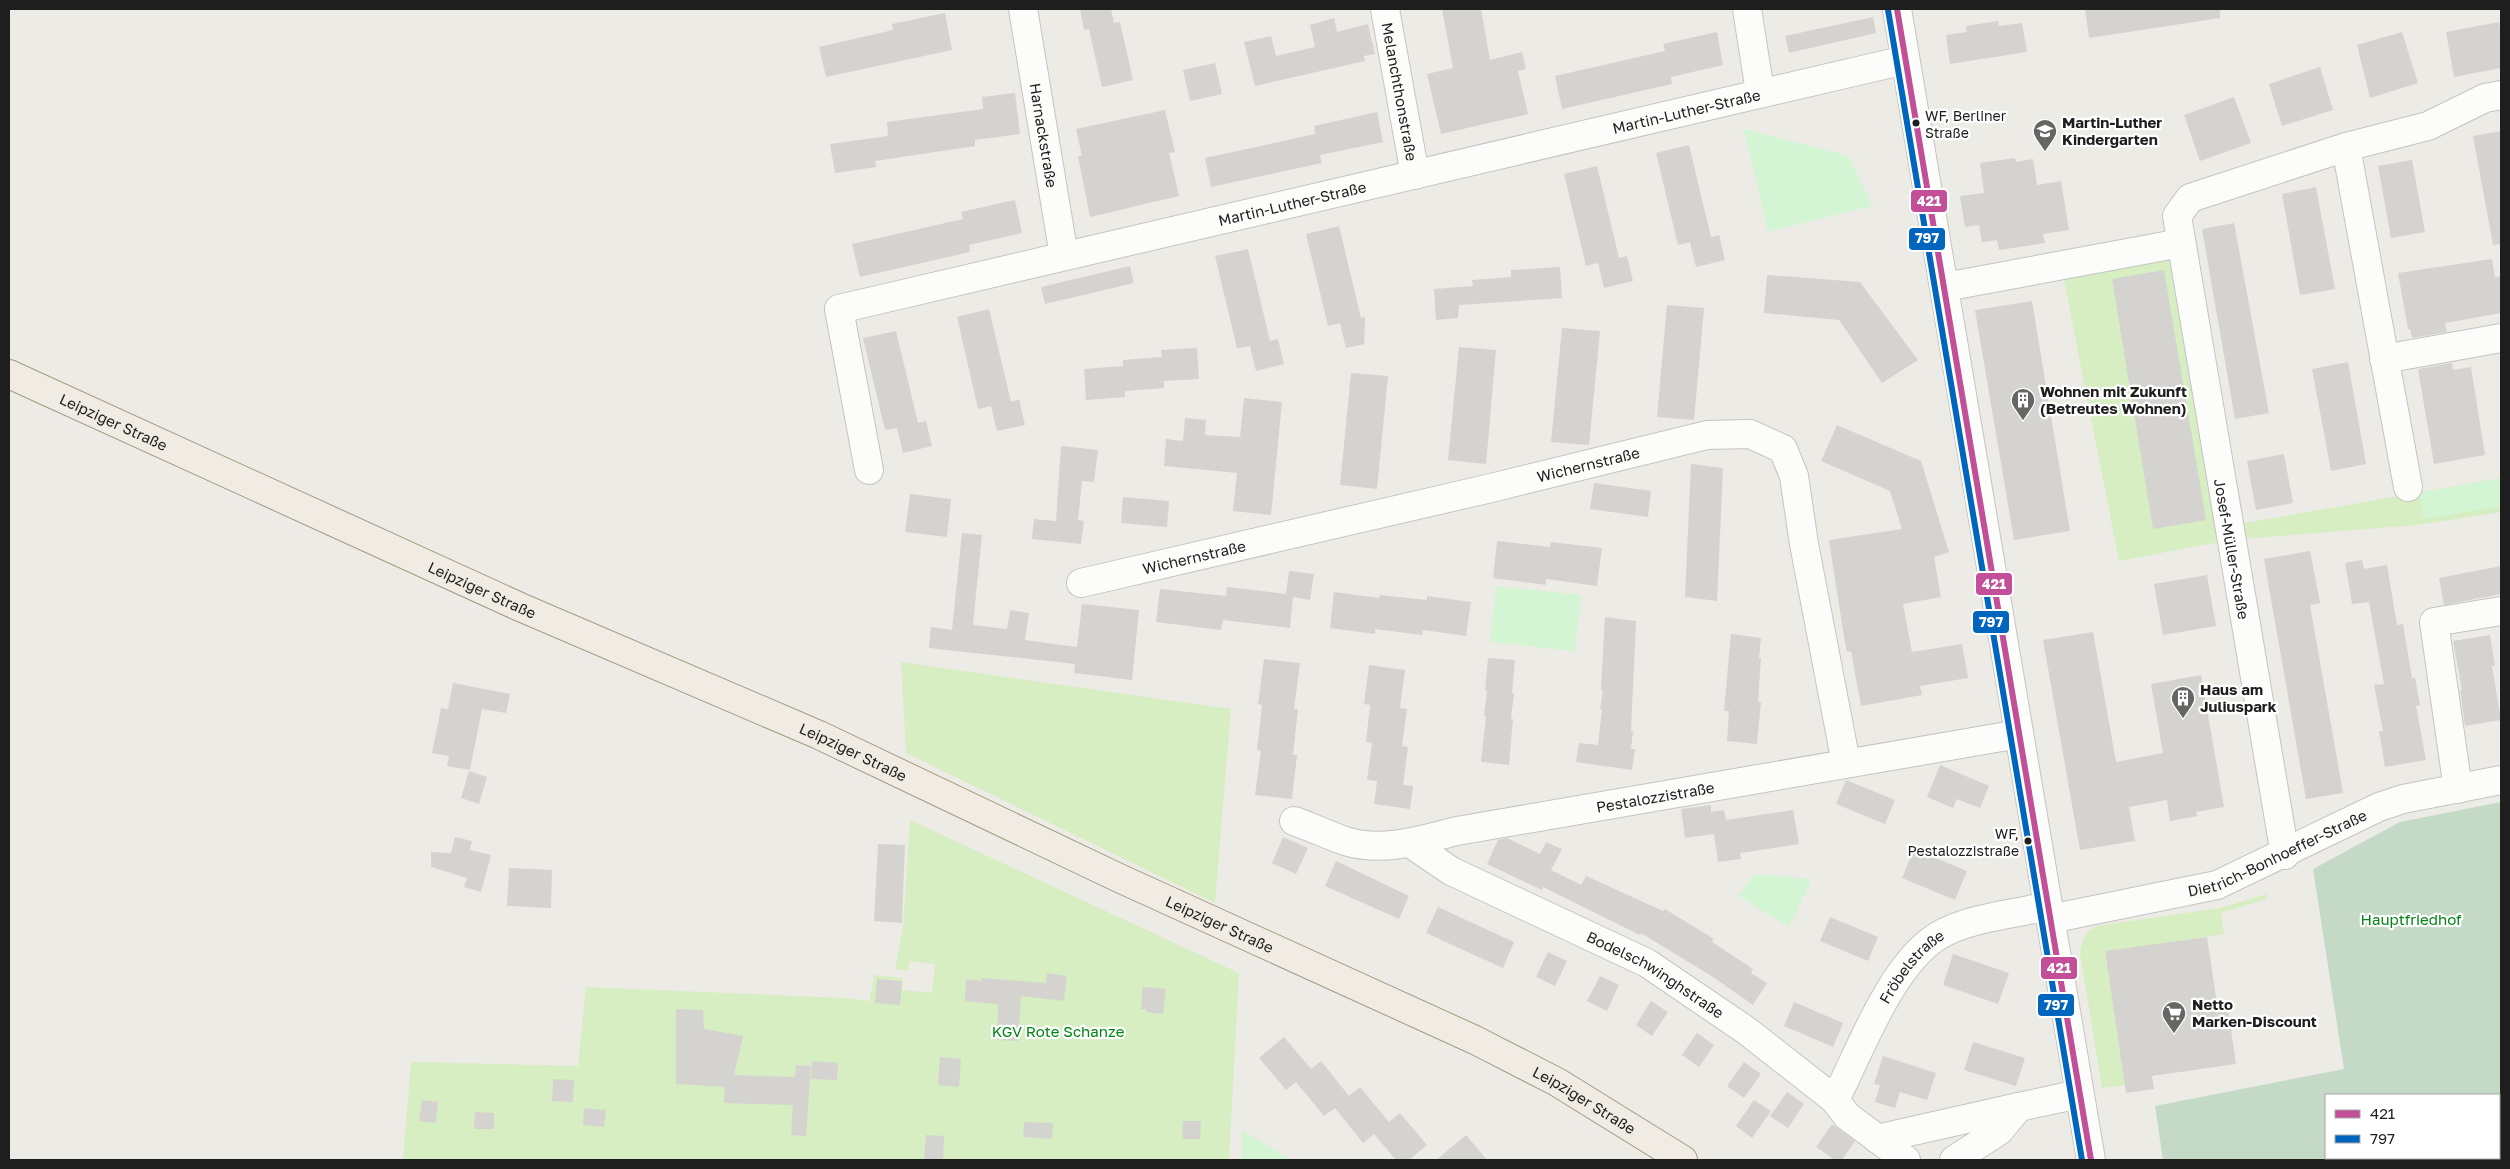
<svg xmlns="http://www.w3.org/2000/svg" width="2510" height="1169" font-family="'Golos Text',sans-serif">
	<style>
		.grass { fill: #d7edc2 }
		.cemetery { fill: #c4d9c6; fill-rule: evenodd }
		.park { fill: #d3f5d4 }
		.building { fill: #d5d3cf }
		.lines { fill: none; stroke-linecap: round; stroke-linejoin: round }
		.minor-casing { stroke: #c5c4c2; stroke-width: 30 }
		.major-casing { stroke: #a39a82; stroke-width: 30 }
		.minor { stroke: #fcfcfb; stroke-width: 28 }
		.major { stroke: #f1ece3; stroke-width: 28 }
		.bus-1-casing { stroke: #fff; stroke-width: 10 }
		.bus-2-casing { stroke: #fff; stroke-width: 10 }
		.bus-1 { stroke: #c24f97; stroke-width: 6 }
		.bus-2 { stroke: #0065bd; stroke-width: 6 }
		.bus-dot { fill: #1e1e1e; stroke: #fff; stroke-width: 2 }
		.labels { text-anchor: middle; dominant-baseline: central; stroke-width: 4.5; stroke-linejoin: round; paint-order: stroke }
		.bus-label { font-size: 14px; fill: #1e1e1e; stroke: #fff; text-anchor: start }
		.street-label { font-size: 15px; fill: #1e1e1e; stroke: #fff }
		.poi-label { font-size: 15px; font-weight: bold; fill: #1e1e1e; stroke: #fff; text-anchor: start }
		.park-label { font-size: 15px; fill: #038515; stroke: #fff }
		.line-badge { stroke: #fff; stroke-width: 2 }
		.badge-label { font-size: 14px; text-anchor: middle; font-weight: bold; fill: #fff }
	</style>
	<rect width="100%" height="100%" fill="#edebe6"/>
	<path class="grass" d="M 2181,243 L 2228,526 L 2501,478 L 2501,512 L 2417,525 L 2230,540 L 2119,561 L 2061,265 Z
		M 901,662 L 1231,709 L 1215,903 L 906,753 Z
		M 910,820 L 1239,973 L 1229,1160 L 403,1160 L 411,1062 L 578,1066 L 586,987 L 846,998 L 870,1001 L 874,975 L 903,978 L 902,990 L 932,993 L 935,964 L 909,961 L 908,971 L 895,969 L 903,927 Z
		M 2266,894 L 2267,899 L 2221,913 L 2224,934 L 2105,952 L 2125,1085 L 2102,1088 L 2080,953 C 2082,940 2085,933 2096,926 L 2220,908 Z"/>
	<path class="cemetery" d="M 2501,802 L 2501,1160 L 2163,1160 L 2155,1106 L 2344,1069 L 2313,869 L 2400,822 ZM 2326,1095 L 2499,1095 L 2499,1158 L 2326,1158 Z"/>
	<path class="park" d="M 1744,129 L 1849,156 L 1872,206 L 1768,232 Z
		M 2501,478 L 2501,506 L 2424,519 L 2418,493 Z
		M 1496,586 L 1581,595 L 1575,651 L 1490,642 Z
		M 1753,874 L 1812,879 L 1789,927 L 1739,896 Z
		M 1242,1130 L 1291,1160 L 1241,1160 Z"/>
	<path class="building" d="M 1080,9 L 1111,9 L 1114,23 L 1120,22 L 1133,80 L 1102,87 L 1089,29 L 1084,30 Z
		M 1442,9 L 1481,9 L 1490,60 L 1522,52 L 1526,69 L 1518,71 L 1528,114 L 1441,134 L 1427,74 L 1453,68 Z
		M 2085,9 L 2220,9 L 2220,18 L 2089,38 Z
		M 945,13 L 952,50 L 826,77 L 819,47 L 893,30 L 892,24 Z
		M 1873,17 L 1876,33 L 1789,53 L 1785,36 Z
		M 1334,18 L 1337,32 L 1368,24 L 1375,54 L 1364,56 L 1365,61 L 1255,86 L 1244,42 L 1271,36 L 1276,56 L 1315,47 L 1310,25 Z
		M 1998,21 L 1999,26 L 2022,23 L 2027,52 L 1950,64 L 1946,35 L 1967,32 L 1966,26 Z
		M 2499,22 L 2501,36 L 2501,68 L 2454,77 L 2446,32 Z
		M 1717,32 L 1723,65 L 1671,77 L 1672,84 L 1562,109 L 1555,76 L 1665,51 L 1663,44 Z
		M 2402,32 L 2418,83 L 2370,98 L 2357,45 Z
		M 1215,63 L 1222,94 L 1190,101 L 1183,70 Z
		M 2320,67 L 2333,110 L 2282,126 L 2269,84 Z
		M 1015,93 L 1020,134 L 975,140 L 975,146 L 875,161 L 876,167 L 835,173 L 830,144 L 888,136 L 887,122 L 983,109 L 982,97 Z
		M 2234,97 L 2251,143 L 2200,161 L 2184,115 Z
		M 1165,110 L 1175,152 L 1169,153 L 1179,196 L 1090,217 L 1078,156 L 1082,156 L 1076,129 Z
		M 1377,112 L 1383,142 L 1320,155 L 1322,163 L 1211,187 L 1205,158 L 1315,134 L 1314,126 Z
		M 2501,131 L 2501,244 L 2493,245 L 2473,136 Z
		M 1689,145 L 1711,237 L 1719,235 L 1725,260 L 1696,267 L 1690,242 L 1678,245 L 1656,153 Z
		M 2015,158 L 2016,162 L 2033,159 L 2037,185 L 2061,181 L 2069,230 L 2043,234 L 2045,243 L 1999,250 L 1997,240 L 1982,242 L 1979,225 L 1965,227 L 1960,196 L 1984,193 L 1980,163 Z
		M 2412,160 L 2425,232 L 2391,238 L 2378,166 Z
		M 1597,166 L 1619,258 L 1627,256 L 1633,281 L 1604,288 L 1598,263 L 1586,266 L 1564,174 Z
		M 2316,187 L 2335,289 L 2300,295 L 2282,194 Z
		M 1015,200 L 1022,233 L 969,245 L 970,252 L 860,277 L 852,244 L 963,219 L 961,212 Z
		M 2234,223 L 2269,413 L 2235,419 L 2202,229 Z
		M 1339,226 L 1361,318 L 1365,317 L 1364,344 L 1346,348 L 1340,323 L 1328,326 L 1306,234 Z
		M 1248,249 L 1270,341 L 1278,339 L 1284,364 L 1256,371 L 1250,346 L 1237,348 L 1215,256 Z
		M 2492,259 L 2495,277 L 2501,276 L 2501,313 L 2445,323 L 2447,332 L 2412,338 L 2410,329 L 2408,329 L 2398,273 Z
		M 1130,266 L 1134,283 L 1045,304 L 1041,287 Z
		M 1560,267 L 1562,298 L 1459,305 L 1458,318 L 1436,320 L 1434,289 L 1473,286 L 1472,280 L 1511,277 L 1511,270 Z
		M 2164,270 L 2206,520 L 2153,529 L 2112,279 Z
		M 1767,275 L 1860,282 L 1918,360 L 1882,383 L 1839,320 L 1764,313 Z
		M 2032,301 L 2070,531 L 2014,540 L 1975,310 Z
		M 1667,305 L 1704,308 L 1694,420 L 1657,417 Z
		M 989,309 L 1011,402 L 1019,399 L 1025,425 L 997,431 L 991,406 L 978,409 L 957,317 Z
		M 1562,328 L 1600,331 L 1589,445 L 1551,442 Z
		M 896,331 L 918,423 L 926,421 L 932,446 L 903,453 L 897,428 L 885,430 L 863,338 Z
		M 1459,347 L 1496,350 L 1486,464 L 1448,460 Z
		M 1197,348 L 1199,379 L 1164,381 L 1164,388 L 1125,391 L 1125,397 L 1086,400 L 1084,369 L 1123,366 L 1123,360 L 1162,357 L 1161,350 Z
		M 2348,362 L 2366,464 L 2331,471 L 2312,369 Z
		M 2452,363 L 2453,370 L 2471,367 L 2485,455 L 2434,464 L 2418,369 Z
		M 1351,373 L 1388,376 L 1377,489 L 1340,485 Z
		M 1244,398 L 1282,402 L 1271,515 L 1233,511 L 1237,473 L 1164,466 L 1166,439 L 1183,441 L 1185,418 L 1206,420 L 1205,435 L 1240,437 Z
		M 1837,425 L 1921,461 L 1949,552 L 1934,557 L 1941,597 L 1903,604 L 1912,652 L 1962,644 L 1968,678 L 1920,686 L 1922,695 L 1861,706 L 1851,651 L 1847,652 L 1844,637 L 1829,540 L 1902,529 L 1890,491 L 1821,461 Z
		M 1061,446 L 1098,450 L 1094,482 L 1082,481 L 1078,520 L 1084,521 L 1081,544 L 1032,539 L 1034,519 L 1056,521 Z
		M 2284,454 L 2293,503 L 2256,510 L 2247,461 Z
		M 1691,464 L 1723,468 L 1717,601 L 1685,597 Z
		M 1594,483 L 1651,491 L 1648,517 L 1590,509 Z
		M 910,494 L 951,499 L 947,537 L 905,532 Z
		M 1123,497 L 1169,501 L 1167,527 L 1121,523 Z
		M 962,533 L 982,535 L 973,625 L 1007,629 L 1010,610 L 1029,613 L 1025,640 L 1077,647 L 1082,604 L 1139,610 L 1132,680 L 1074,673 L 1075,664 L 929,648 L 931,627 L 952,630 Z
		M 1497,541 L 1550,547 L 1551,542 L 1602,548 L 1597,586 L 1546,579 L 1546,585 L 1493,578 Z
		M 2310,551 L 2320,603 L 2310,605 L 2343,793 L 2306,799 L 2264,559 Z
		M 2362,560 L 2364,569 L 2387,565 L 2397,625 L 2403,624 L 2412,678 L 2415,678 L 2420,705 L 2416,706 L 2426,760 L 2385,767 L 2379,731 L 2383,731 L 2374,685 L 2384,684 L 2369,602 L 2352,604 L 2345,563 Z
		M 2501,566 L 2501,594 L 2444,605 L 2439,578 Z
		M 1289,571 L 1314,574 L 1310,600 L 1293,597 L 1290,628 L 1223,620 L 1221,630 L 1156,622 L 1160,589 L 1226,596 L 1227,587 L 1286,594 Z
		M 2207,575 L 2216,626 L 2163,635 L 2154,584 Z
		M 1334,592 L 1379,598 L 1380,595 L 1427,600 L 1427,596 L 1471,602 L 1466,636 L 1423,630 L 1422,635 L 1375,629 L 1375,634 L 1330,628 Z
		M 1605,617 L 1636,621 L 1631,731 L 1633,731 L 1631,749 L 1635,749 L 1632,770 L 1576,762 L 1579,743 L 1598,745 L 1602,709 L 1600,709 L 1603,691 L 1601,690 Z
		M 2093,632 L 2116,762 L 2163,753 L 2151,684 L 2201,675 L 2224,807 L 2196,812 L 2197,816 L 2170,821 L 2167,800 L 2129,807 L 2135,841 L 2080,850 L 2043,640 Z
		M 1731,634 L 1761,638 L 1759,658 L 1761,658 L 1758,702 L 1761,702 L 1757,744 L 1727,741 L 1729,711 L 1724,711 Z
		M 2490,635 L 2495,666 L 2492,666 L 2501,720 L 2465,726 L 2460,690 L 2462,690 L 2453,641 Z
		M 1488,658 L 1515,660 L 1512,693 L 1514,693 L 1511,719 L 1513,719 L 1509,765 L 1481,762 L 1486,716 L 1484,716 L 1487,690 L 1485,690 Z
		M 1264,659 L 1300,663 L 1294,709 L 1298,709 L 1293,755 L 1297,755 L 1292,799 L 1255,795 L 1261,751 L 1257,750 L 1262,705 L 1258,704 Z
		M 1369,665 L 1405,670 L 1400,708 L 1407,709 L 1402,746 L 1408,747 L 1403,785 L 1413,786 L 1410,809 L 1374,804 L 1377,781 L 1367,780 L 1372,743 L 1366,742 L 1370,705 L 1364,704 Z
		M 453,683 L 510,694 L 506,713 L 482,709 L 470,770 L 447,766 L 449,756 L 432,753 L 441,708 L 448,709 Z
		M 1940,765 L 1989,786 L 1980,808 L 1957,799 L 1953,808 L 1927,797 Z
		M 469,771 L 487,777 L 479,804 L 461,798 Z
		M 1846,780 L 1895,800 L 1885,824 L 1836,804 Z
		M 1711,805 L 1711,812 L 1724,810 L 1726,820 L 1793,810 L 1799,844 L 1740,853 L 1741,859 L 1718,862 L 1714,834 L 1685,838 L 1681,809 Z
		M 455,837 L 472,841 L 470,850 L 491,855 L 481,892 L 464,887 L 467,878 L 431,867 L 431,852 L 451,853 Z
		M 1283,837 L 1308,848 L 1296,874 L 1272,863 Z
		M 1507,838 L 1540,854 L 1546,842 L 1562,849 L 1551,870 L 1581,885 L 1586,876 L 1663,911 L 1665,909 L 1714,939 L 1712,942 L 1753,969 L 1751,973 L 1767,983 L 1753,1005 L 1713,977 L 1641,933 L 1640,935 L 1543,887 L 1542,890 L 1487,864 L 1498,840 Z
		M 878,844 L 905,845 L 902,923 L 874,921 Z
		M 1914,849 L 1967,871 L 1955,900 L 1902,878 Z
		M 1336,861 L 1409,896 L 1399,919 L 1325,886 Z
		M 509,868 L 552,870 L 551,908 L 507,906 Z
		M 1438,907 L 1514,942 L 1503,968 L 1426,933 Z
		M 1830,917 L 1878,937 L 1868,961 L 1820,941 Z
		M 2207,937 L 2217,1004 L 2227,1002 L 2236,1064 L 2152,1076 L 2154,1089 L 2126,1093 L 2105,951 Z
		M 1548,952 L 1567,961 L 1555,986 L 1536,977 Z
		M 1953,954 L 2009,973 L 1998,1004 L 1943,985 Z
		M 1047,973 L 1067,976 L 1064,1001 L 1021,996 L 1018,1041 L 997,1040 L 998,1004 L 965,1001 L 966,979 L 981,981 L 981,978 L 1046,983 Z
		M 1600,976 L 1619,985 L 1607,1011 L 1587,1001 Z
		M 877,979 L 902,981 L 900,1005 L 875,1003 Z
		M 1143,987 L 1166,989 L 1163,1014 L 1146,1012 L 1146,1009 L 1141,1009 Z
		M 1651,1001 L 1668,1012 L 1652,1036 L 1636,1025 Z
		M 1794,1002 L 1843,1023 L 1833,1047 L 1784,1026 Z
		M 676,1009 L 703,1010 L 704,1029 L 743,1036 L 734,1075 L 795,1077 L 796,1065 L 811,1066 L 806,1136 L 791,1135 L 793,1105 L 724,1103 L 725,1087 L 676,1084 Z
		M 1697,1033 L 1714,1045 L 1699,1067 L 1682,1055 Z
		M 1284,1037 L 1311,1069 L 1321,1061 L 1349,1096 L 1360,1087 L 1389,1122 L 1400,1113 L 1427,1145 L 1409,1160 L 1396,1160 L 1374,1134 L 1363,1143 L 1335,1108 L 1324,1116 L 1296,1082 L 1286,1090 L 1259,1058 Z
		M 1973,1042 L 2025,1058 L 2016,1086 L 1964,1070 Z
		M 1883,1056 L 1936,1073 L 1927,1100 L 1900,1092 L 1895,1108 L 1875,1102 L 1880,1085 L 1874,1084 Z
		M 940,1057 L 961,1059 L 959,1087 L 938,1085 Z
		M 812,1061 L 838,1063 L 837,1080 L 811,1079 Z
		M 1744,1062 L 1761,1074 L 1744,1098 L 1727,1086 Z
		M 553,1079 L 574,1080 L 573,1102 L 552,1101 Z
		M 1787,1092 L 1804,1104 L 1788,1128 L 1770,1116 Z
		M 422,1100 L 438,1102 L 436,1123 L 419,1121 Z
		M 1754,1100 L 1771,1111 L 1752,1138 L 1736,1126 Z
		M 584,1108 L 606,1110 L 604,1127 L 583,1125 Z
		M 475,1112 L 494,1113 L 494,1129 L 474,1129 Z
		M 1183,1121 L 1201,1121 L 1200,1139 L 1182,1139 Z
		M 1024,1122 L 1053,1123 L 1052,1139 L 1023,1137 Z
		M 1832,1124 L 1855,1141 L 1842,1160 L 1835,1160 L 1816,1147 Z
		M 926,1135 L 944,1136 L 943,1160 L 924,1159 Z
		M 1466,1135 L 1487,1160 L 1436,1160 Z"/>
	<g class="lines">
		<g class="minor-casing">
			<g id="minor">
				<path id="s1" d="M 1023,9 L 1064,256"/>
				<path id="s2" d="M 1385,9 L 1415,175"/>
				<path d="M 1747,9 L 1760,92"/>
				<path d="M 1897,9 L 2091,1160"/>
				<path d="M 2346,147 L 2408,487"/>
				<path d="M 1945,287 L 2181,243"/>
				<path d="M 2384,359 L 2501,338"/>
				<path id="s3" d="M 869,470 L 839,309 L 1905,60"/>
				<path id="s4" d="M 1081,583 L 1491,488 L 1707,435 L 1750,434 L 1783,449 L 1794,476 L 1804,544 L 1846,763"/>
				<path d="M 2458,789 L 2434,622 L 2501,611"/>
				<path id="s5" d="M 1294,821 C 1311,827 1328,835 1345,841 C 1382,853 1421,840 1457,831 L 2019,734"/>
				<path id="s6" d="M 1410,843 L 1451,871 L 1647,963 L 1747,1031 L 1835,1100 L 1847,1116 L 1906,1160"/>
				<path d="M 2285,855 L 2177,216 L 2190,198 L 2346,147 L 2428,126 L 2485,98 L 2501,95"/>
				<path id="s7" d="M 2050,919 L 2217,885 L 2379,807 L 2403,799 L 2501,780"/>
				<path id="s8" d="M 1835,1100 C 1860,1051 1891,965 1938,936 C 1966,918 2015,914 2048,906"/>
				<path d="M 2019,1107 L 2079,1094"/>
				<path d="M 1877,1139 L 2019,1107 L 1999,1131 L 1954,1160"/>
			</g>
		</g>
		<g class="major-casing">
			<g id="major">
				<path id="s9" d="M 9,374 L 520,607 L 819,735 L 1119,878 L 1475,1040 L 1557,1082 L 1683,1160"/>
			</g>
		</g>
		<use href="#minor" class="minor"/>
		<use href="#major" class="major"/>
		<g class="bus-1-casing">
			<path id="bus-1" d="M 1897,9 L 2091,1160"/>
		</g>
		<g class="bus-2-casing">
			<path id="bus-2" d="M 1888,10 L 2082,1160"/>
		</g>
		<use href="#bus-1" class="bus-1"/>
		<use href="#bus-2" class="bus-2"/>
	</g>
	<defs>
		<g id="school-pin" transform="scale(1.25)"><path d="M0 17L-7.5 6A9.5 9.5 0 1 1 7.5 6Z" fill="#666664" stroke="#fff"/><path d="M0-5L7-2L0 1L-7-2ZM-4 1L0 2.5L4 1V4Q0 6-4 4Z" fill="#fff"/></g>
		<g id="building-pin" transform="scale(1.25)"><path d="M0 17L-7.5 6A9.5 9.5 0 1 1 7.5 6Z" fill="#666664" stroke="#fff"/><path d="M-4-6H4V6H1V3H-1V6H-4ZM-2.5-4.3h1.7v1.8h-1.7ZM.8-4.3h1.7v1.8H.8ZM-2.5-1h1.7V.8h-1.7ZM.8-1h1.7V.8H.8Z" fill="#fff"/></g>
		<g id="supermarket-pin" transform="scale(1.25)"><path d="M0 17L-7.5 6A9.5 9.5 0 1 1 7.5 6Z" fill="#666664" stroke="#fff"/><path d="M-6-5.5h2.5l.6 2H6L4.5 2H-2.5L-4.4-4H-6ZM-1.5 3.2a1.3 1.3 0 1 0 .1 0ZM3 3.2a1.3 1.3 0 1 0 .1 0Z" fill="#fff"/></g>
	</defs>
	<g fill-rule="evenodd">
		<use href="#school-pin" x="2045" y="131"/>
		<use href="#building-pin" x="2023" y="400"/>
		<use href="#building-pin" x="2183" y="698"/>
		<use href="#supermarket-pin" x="2174" y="1013"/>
	</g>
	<g class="bus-dot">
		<circle cx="1916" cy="123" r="4.5"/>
		<circle cx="2028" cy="841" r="4.5"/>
	</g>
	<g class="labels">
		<g class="bus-label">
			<text x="1925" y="115">WF, Berliner<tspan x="1925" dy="17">Straße</tspan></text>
			<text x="2019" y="833" text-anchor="end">WF,<tspan x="2019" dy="17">Pestalozzistraße</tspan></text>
		</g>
		<g class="street-label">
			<text stroke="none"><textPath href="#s2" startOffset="84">Melanchthonstraße</textPath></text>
			<text stroke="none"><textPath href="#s3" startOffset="1034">Martin-Luther-Straße</textPath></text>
			<text stroke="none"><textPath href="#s1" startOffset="128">Harnackstraße</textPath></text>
			<text stroke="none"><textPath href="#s3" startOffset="629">Martin-Luther-Straße</textPath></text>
			<text stroke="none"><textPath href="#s9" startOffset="115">Leipziger Straße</textPath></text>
			<text stroke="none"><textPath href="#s4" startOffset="521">Wichernstraße</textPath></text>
			<text transform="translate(2232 549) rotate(80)">Josef-Müller-Straße</text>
			<text stroke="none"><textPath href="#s4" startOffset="116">Wichernstraße</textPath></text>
			<text stroke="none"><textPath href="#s9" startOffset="520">Leipziger Straße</textPath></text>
			<text stroke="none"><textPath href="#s9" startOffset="925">Leipziger Straße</textPath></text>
			<text stroke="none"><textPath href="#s5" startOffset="370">Pestalozzistraße</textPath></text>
			<text stroke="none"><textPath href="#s7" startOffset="238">Dietrich-Bonhoeffer-Straße</textPath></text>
			<text stroke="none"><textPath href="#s9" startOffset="1330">Leipziger Straße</textPath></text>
			<text stroke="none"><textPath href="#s8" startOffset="155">Fröbelstraße</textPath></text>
			<text stroke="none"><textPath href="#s6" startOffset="279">Bodelschwinghstraße</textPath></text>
			<text stroke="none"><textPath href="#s9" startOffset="1735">Leipziger Straße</textPath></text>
		</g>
		<g class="poi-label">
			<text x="2062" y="122">Martin-Luther<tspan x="2062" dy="17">Kindergarten</tspan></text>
			<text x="2040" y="391">Wohnen mit Zukunft<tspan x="2040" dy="17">(Betreutes Wohnen)</tspan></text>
			<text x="2200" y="689">Haus am<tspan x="2200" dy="17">Juliuspark</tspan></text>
			<text x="2192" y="1004">Netto<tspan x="2192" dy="17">Marken-Discount</tspan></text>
		</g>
		<g class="park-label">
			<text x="2411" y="919">Hauptfriedhof</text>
			<text x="1058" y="1031">KGV Rote Schanze</text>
		</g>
	</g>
	<g class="line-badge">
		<rect x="1910" y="189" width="38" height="24" rx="5" fill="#c24f97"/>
		<rect x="1908" y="227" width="38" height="24" rx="5" fill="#0065bd"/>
		<rect x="1975" y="572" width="38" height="24" rx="5" fill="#c24f97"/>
		<rect x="1972" y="610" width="38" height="24" rx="5" fill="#0065bd"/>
		<rect x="2040" y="956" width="38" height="24" rx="5" fill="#c24f97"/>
		<rect x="2037" y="993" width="38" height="24" rx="5" fill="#0065bd"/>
	</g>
	<g class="badge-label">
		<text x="1929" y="206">421</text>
		<text x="1927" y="243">797</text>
		<text x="1994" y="589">421</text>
		<text x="1991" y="627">797</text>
		<text x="2059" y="973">421</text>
		<text x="2056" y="1010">797</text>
	</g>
	<rect width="2510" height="1169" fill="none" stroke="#1e1e1e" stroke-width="20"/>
	<rect x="2325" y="1094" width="175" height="65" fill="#ffffff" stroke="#a5a5a5"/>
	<rect x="2335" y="1110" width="25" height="8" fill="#c24f97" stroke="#a5a5a5"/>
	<text x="2370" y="1119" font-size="15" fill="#1e1e1e">421</text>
	<rect x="2335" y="1135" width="25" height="8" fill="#0065bd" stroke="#a5a5a5"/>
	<text x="2370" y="1144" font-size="15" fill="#1e1e1e">797</text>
</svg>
